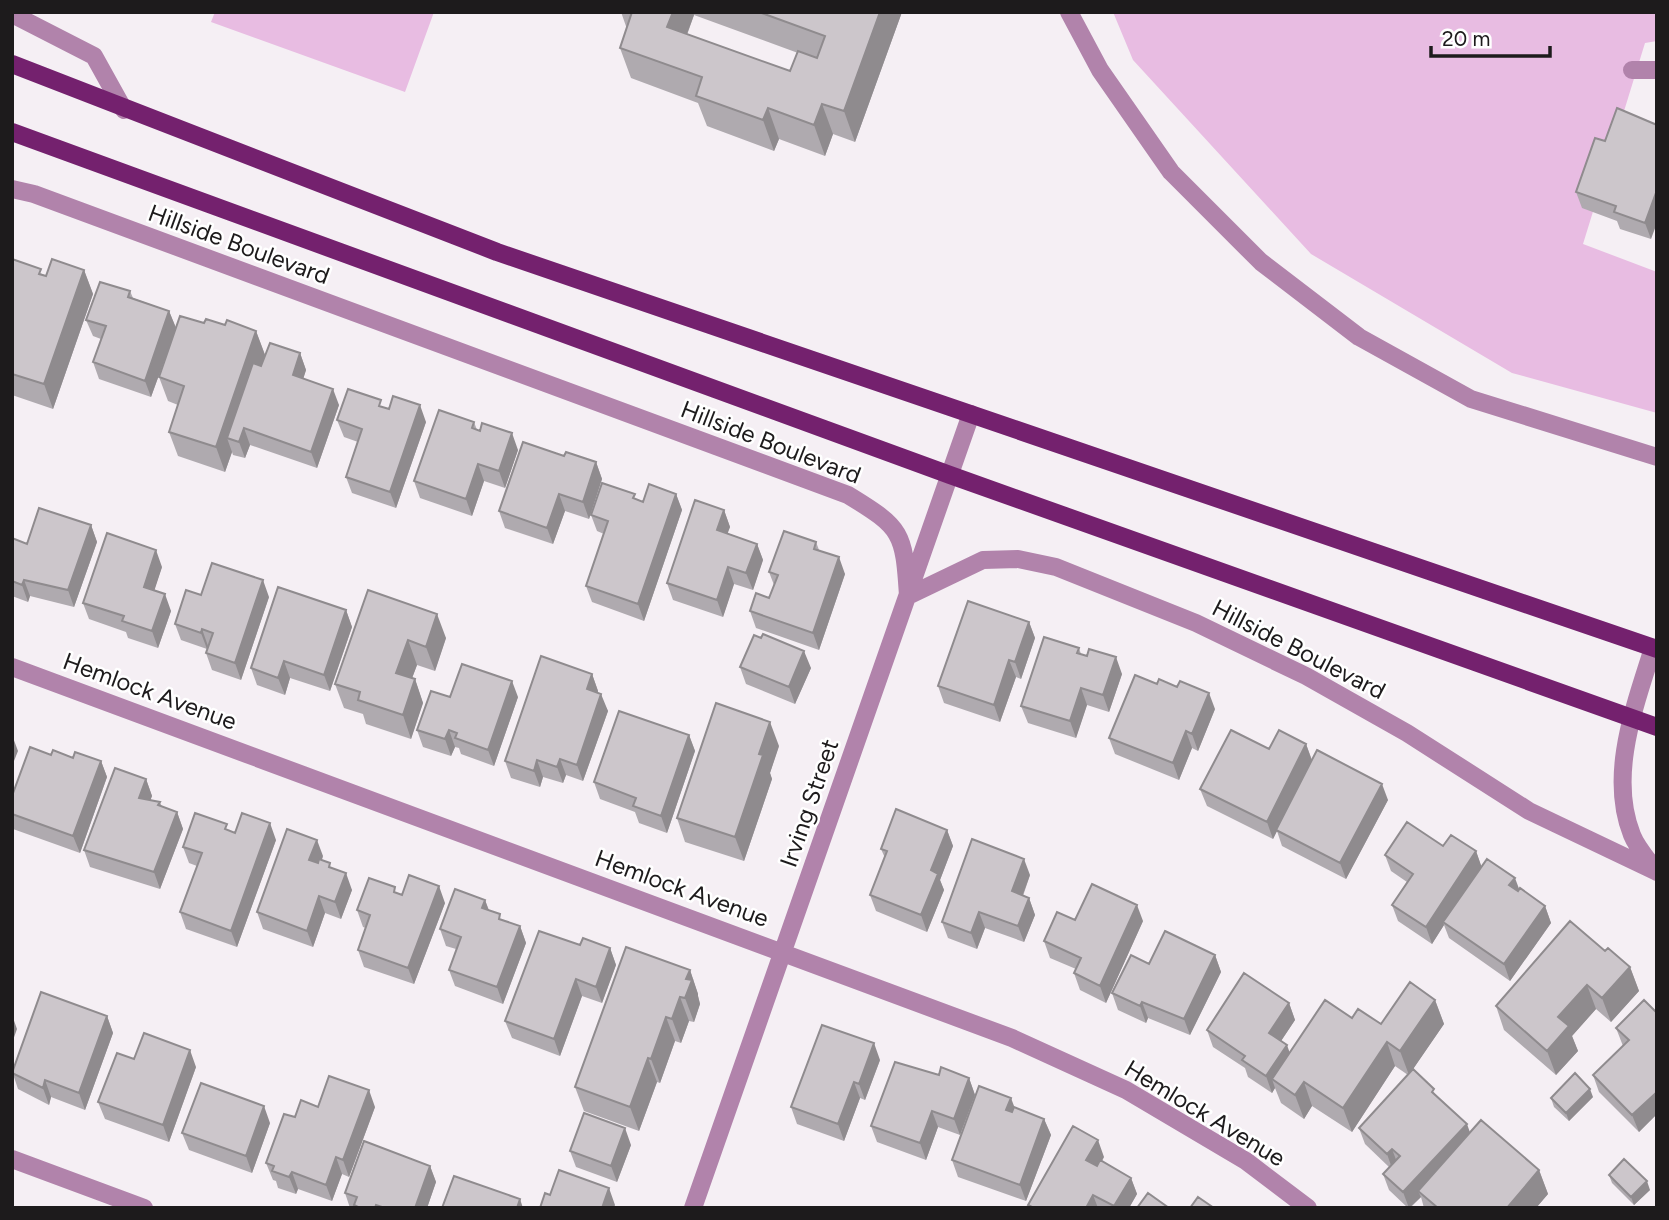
<svg xmlns="http://www.w3.org/2000/svg" width="1669" height="1220" font-family="Figtree,sans-serif">
	<style>
		.green { fill: #e8bce2 }
		.lines { fill: none; stroke-linecap: round; stroke-linejoin: round }
		.minor { stroke: #b183ab; stroke-width: 18 }
		.major { stroke: #74216e; stroke-width: 18 }
		.wall { fill: #afaaaf; fill-rule: evenodd }
		.shaded-wall { fill: #8f8b8e }
		.building { fill: #ccc6cb; stroke: #8f8b8e; stroke-width: 2 }
		.labels { text-anchor: middle; dominant-baseline: central; stroke-width: 5; stroke-linejoin: round; paint-order: stroke }
		.street-label { font-size: 24px; fill: #1d1b1c; stroke: #fff }
	</style>
	<rect width="100%" height="100%" fill="#f5eff4"/>
	<path class="green" d="M 215,12 L 434,12 L 405,92 L 211,22 Z
		M 1113,12 L 1657,12 L 1657,41 L 1645,43 L 1583,244 L 1657,272 L 1657,413 L 1512,373 L 1311,254 L 1133,60 Z"/>
	<g class="lines">
		<path class="minor" d="M 1069,12 L 1100,70 L 1171,172 L 1261,262 L 1359,337 L 1471,399 L 1657,457
			M 12,14 L 94,56 L 124,110
			M 1632,70 L 1657,70
			M 12,189 L 34,194 L 848,495 C 902,528 904,532 908,596
			M 908,596 L 983,560 L 1018,559 L 1056,567 L 1196,623 L 1306,676 L 1407,733 L 1529,811 L 1657,872
			M 1653,648 C 1635,706 1608,775 1632,835 C 1637,848 1649,861 1657,872
			M 12,667 L 1012,1038 L 1126,1090 L 1246,1161 L 1308,1208
			M 12,1159 L 144,1208
			M 693,1208 L 971,414"/>
		<path class="major" d="M 12,64 L 497,252 L 1657,649
			M 12,132 L 950,475 L 1657,727"/>
	</g>
	<path class="wall" d="M 621,12 L 902,12 L 855,142 L 833,134 L 825,156 L 779,139 L 774,151 L 707,126 L 698,103 L 631,78 L 620,48 L 627,29 ZM 694,15 L 798,53 L 790,71 L 687,35 Z
		M 1657,125 L 1651,239 L 1620,229 L 1617,221 L 1582,208 L 1576,192 L 1605,141 Z
		M 12,259 L 46,276 L 84,270 L 93,294 L 53,409 L 12,395 Z
		M 130,291 L 133,298 L 169,311 L 176,328 L 151,397 L 99,379 L 93,362 L 101,339 L 93,336 L 86,320 Z
		M 204,323 L 225,325 L 256,331 L 265,355 L 300,353 L 306,370 L 303,379 L 339,405 L 317,468 L 250,445 L 245,458 L 233,455 L 232,452 L 225,472 L 178,456 L 169,432 L 178,405 L 168,401 L 159,377 Z
		M 383,407 L 426,422 L 396,508 L 352,493 L 346,477 L 358,442 L 344,437 L 337,420 Z
		M 474,422 L 477,430 L 518,450 L 505,488 L 484,481 L 472,516 L 420,498 L 414,481 Z
		M 564,456 L 596,462 L 602,479 L 589,519 L 565,511 L 553,544 L 505,528 L 499,511 Z
		M 676,494 L 682,510 L 644,621 L 592,602 L 586,586 L 604,534 L 597,531 L 591,515 L 637,499 L 643,502 Z
		M 724,510 L 730,527 L 727,533 L 757,544 L 763,560 L 753,590 L 734,584 L 723,617 L 673,600 L 667,583 Z
		M 91,525 L 97,542 L 74,607 L 30,596 L 28,602 L 12,596 L 12,538 L 27,544 Z
		M 816,542 L 819,550 L 845,574 L 819,650 L 756,628 L 750,611 L 769,598 L 774,585 L 769,572 Z
		M 162,567 L 154,590 L 171,611 L 158,648 L 128,638 L 126,632 L 89,619 L 83,603 Z
		M 368,590 L 446,638 L 435,671 L 417,665 L 412,678 L 415,679 L 423,703 L 411,739 L 366,724 L 363,714 L 344,708 L 335,684 Z
		M 201,595 L 269,597 L 241,680 L 212,670 L 206,653 L 208,646 L 207,649 L 181,640 L 175,624 Z
		M 346,610 L 352,627 L 330,691 L 290,678 L 285,695 L 257,685 L 251,668 Z
		M 1029,622 L 1035,638 L 1021,679 L 1016,677 L 1000,722 L 944,703 L 938,686 Z
		M 761,638 L 811,668 L 795,704 L 746,684 L 740,667 Z
		M 1079,648 L 1081,654 L 1122,674 L 1109,712 L 1087,705 L 1076,738 L 1028,723 L 1021,706 Z
		M 592,674 L 598,691 L 598,693 L 608,711 L 583,781 L 566,775 L 563,783 L 543,777 L 540,787 L 511,778 L 505,761 Z
		M 450,697 L 518,697 L 494,766 L 461,754 L 459,748 L 455,747 L 451,756 L 423,747 L 417,730 Z
		M 1215,709 L 1198,751 L 1192,748 L 1179,780 L 1115,754 L 1109,738 Z
		M 689,735 L 695,751 L 667,833 L 639,823 L 635,812 L 600,799 L 594,782 Z
		M 1306,744 L 1312,760 L 1388,800 L 1346,879 L 1282,846 L 1277,831 L 1273,839 L 1207,806 L 1200,789 L 1269,749 Z
		M 779,746 L 770,773 L 772,779 L 744,861 L 685,842 L 677,818 Z
		M 51,755 L 101,761 L 107,777 L 80,853 L 13,829 L 12,827 L 12,796 Z
		M 146,779 L 152,796 L 150,800 L 160,802 L 162,807 L 177,812 L 183,829 L 160,889 L 90,867 L 84,850 Z
		M 947,830 L 953,846 L 940,880 L 944,890 L 927,932 L 876,911 L 870,895 L 885,858 L 881,849 Z
		M 229,831 L 235,833 L 276,840 L 237,947 L 186,929 L 180,912 L 197,866 L 189,863 L 183,847 Z
		M 1443,846 L 1476,851 L 1481,866 L 1545,906 L 1551,923 L 1510,981 L 1449,938 L 1444,925 L 1432,944 L 1398,921 L 1392,905 L 1407,882 L 1391,871 L 1385,855 Z
		M 323,856 L 322,860 L 332,868 L 352,890 L 341,919 L 325,913 L 313,947 L 263,929 L 257,912 Z
		M 1030,875 L 1023,896 L 1029,898 L 1035,915 L 1024,942 L 985,928 L 977,949 L 948,938 L 942,922 Z
		M 397,893 L 445,903 L 414,984 L 364,967 L 358,950 L 366,928 L 363,927 L 357,910 Z
		M 485,900 L 489,910 L 502,920 L 520,926 L 526,943 L 503,1004 L 455,986 L 449,970 L 456,949 L 446,946 L 440,929 Z
		M 1075,920 L 1143,921 L 1106,1003 L 1080,990 L 1074,973 L 1076,969 L 1050,958 L 1044,941 Z
		M 580,945 L 610,948 L 616,965 L 602,1003 L 582,996 L 560,1056 L 512,1038 L 505,1021 Z
		M 1605,951 L 1630,967 L 1639,991 L 1611,1022 L 1596,1009 L 1572,1036 L 1578,1051 L 1556,1075 L 1504,1030 L 1496,1006 Z
		M 1215,955 L 1221,972 L 1190,1035 L 1148,1018 L 1146,1023 L 1118,1010 L 1112,993 L 1149,964 Z
		M 690,970 L 698,994 L 698,996 L 700,1004 L 694,1022 L 689,1021 L 681,1043 L 675,1041 L 660,1083 L 657,1082 L 639,1131 L 584,1111 L 575,1087 Z
		M 1435,1000 L 1444,1024 L 1413,1069 L 1469,1132 L 1539,1170 L 1548,1194 L 1536,1208 L 1424,1208 L 1421,1197 L 1410,1208 L 1408,1208 L 1389,1190 L 1383,1174 L 1389,1167 L 1365,1144 L 1359,1128 L 1408,1075 L 1395,1066 L 1352,1132 L 1312,1106 L 1304,1119 L 1281,1103 L 1275,1088 L 1272,1093 L 1248,1077 L 1245,1068 L 1213,1047 L 1207,1030 L 1289,1003 L 1295,1020 L 1281,1041 L 1289,1053 L 1352,1018 L 1381,1024 Z
		M 1657,1013 L 1657,1121 L 1655,1116 L 1639,1132 L 1599,1092 L 1593,1075 L 1623,1046 L 1616,1028 Z
		M 107,1016 L 113,1033 L 85,1110 L 51,1097 L 49,1105 L 18,1089 L 12,1071 Z
		M 134,1059 L 196,1067 L 169,1142 L 105,1119 L 98,1102 Z
		M 880,1060 L 865,1100 L 860,1098 L 844,1141 L 797,1124 L 791,1107 Z
		M 939,1075 L 969,1078 L 975,1095 L 960,1135 L 938,1127 L 926,1160 L 877,1142 L 871,1126 Z
		M 1593,1097 L 1569,1121 L 1554,1107 L 1551,1098 Z
		M 318,1107 L 375,1107 L 349,1177 L 342,1174 L 332,1201 L 298,1189 L 296,1194 L 278,1188 L 276,1181 L 273,1180 L 266,1163 L 295,1117 Z
		M 1014,1108 L 1044,1119 L 1051,1135 L 1026,1201 L 958,1177 L 952,1160 Z
		M 270,1123 L 252,1173 L 189,1150 L 182,1133 Z
		M 631,1145 L 617,1182 L 576,1167 L 570,1151 Z
		M 1104,1157 L 1102,1161 L 1131,1178 L 1137,1194 L 1129,1208 L 1029,1208 L 1028,1205 Z
		M 430,1166 L 436,1182 L 427,1208 L 350,1208 L 345,1193 Z
		M 1609,1175 L 1650,1190 L 1634,1205 L 1612,1183 Z"/>
	<path class="shaded-wall" d="M 673,12 L 693,12 L 694,15 L 678,58 L 667,27 Z
		M 880,12 L 902,12 L 855,142 L 844,111 Z
		M 822,104 L 833,134 L 825,156 L 814,125 Z
		M 768,108 L 779,139 L 774,151 L 763,120 Z
		M 1657,190 L 1657,223 L 1651,239 L 1645,223 Z
		M 84,270 L 93,294 L 53,409 L 44,384 Z
		M 169,311 L 176,328 L 151,397 L 145,381 Z
		M 256,331 L 265,355 L 236,441 L 227,438 L 232,452 L 225,472 L 216,447 Z
		M 300,353 L 306,370 L 299,392 L 293,375 Z
		M 333,389 L 339,405 L 317,468 L 311,452 Z
		M 420,405 L 426,422 L 396,508 L 390,492 Z
		M 244,428 L 250,445 L 245,458 L 239,442 Z
		M 512,433 L 518,450 L 505,488 L 499,471 Z
		M 596,462 L 602,479 L 589,519 L 583,502 Z
		M 478,464 L 484,481 L 472,516 L 466,499 Z
		M 559,494 L 565,511 L 553,544 L 547,528 Z
		M 676,494 L 682,510 L 644,621 L 638,604 Z
		M 724,510 L 730,527 L 723,546 L 717,530 Z
		M 91,525 L 97,542 L 74,607 L 68,590 Z
		M 757,544 L 763,560 L 753,590 L 746,573 Z
		M 156,550 L 162,567 L 150,604 L 144,587 Z
		M 839,557 L 845,574 L 819,650 L 813,633 Z
		M 728,567 L 734,584 L 723,617 L 717,600 Z
		M 24,580 L 30,596 L 28,602 L 22,585 Z
		M 263,580 L 269,597 L 241,680 L 235,663 Z
		M 165,594 L 171,611 L 158,648 L 152,631 Z
		M 346,610 L 352,627 L 330,691 L 324,675 Z
		M 437,614 L 446,638 L 435,671 L 426,647 Z
		M 1029,622 L 1035,638 L 1021,679 L 1015,662 Z
		M 202,629 L 208,646 L 207,649 L 201,633 Z
		M 408,640 L 417,665 L 405,697 L 396,673 Z
		M 804,651 L 811,668 L 795,704 L 789,687 Z
		M 1116,657 L 1122,674 L 1109,712 L 1103,695 Z
		M 1009,660 L 1016,677 L 1000,722 L 994,705 Z
		M 284,661 L 290,678 L 285,695 L 278,678 Z
		M 592,674 L 598,691 L 593,706 L 587,689 Z
		M 415,679 L 423,703 L 411,739 L 403,715 Z
		M 512,681 L 518,697 L 494,766 L 488,750 Z
		M 1081,688 L 1087,705 L 1076,738 L 1070,721 Z
		M 1209,693 L 1215,709 L 1198,751 L 1192,734 Z
		M 601,694 L 608,711 L 583,781 L 577,765 Z
		M 770,722 L 779,746 L 770,773 L 772,779 L 744,861 L 735,837 L 759,754 Z
		M 449,730 L 455,747 L 451,756 L 445,739 Z
		M 1186,731 L 1192,748 L 1179,780 L 1173,763 Z
		M 12,735 L 18,751 L 12,766 Z
		M 689,735 L 695,751 L 667,833 L 661,816 Z
		M 1306,744 L 1312,761 L 1273,839 L 1267,822 Z
		M 560,759 L 566,775 L 563,783 L 557,767 Z
		M 537,760 L 543,777 L 540,787 L 534,771 Z
		M 101,761 L 107,777 L 80,853 L 73,836 Z
		M 146,779 L 152,796 L 145,815 L 139,798 Z
		M 1382,784 L 1388,800 L 1346,879 L 1340,863 Z
		M 177,812 L 183,829 L 160,889 L 154,872 Z
		M 270,823 L 276,840 L 237,947 L 231,931 Z
		M 947,830 L 953,846 L 940,880 L 944,890 L 927,932 L 921,915 L 931,870 Z
		M 317,840 L 323,856 L 315,877 L 309,860 Z
		M 1476,851 L 1482,868 L 1443,922 L 1444,925 L 1432,944 L 1426,927 Z
		M 1024,859 L 1030,875 L 1018,908 L 1012,891 Z
		M 346,873 L 352,890 L 341,919 L 335,902 Z
		M 1515,878 L 1521,894 L 1509,885 Z
		M 439,886 L 445,903 L 414,984 L 408,968 Z
		M 319,896 L 325,913 L 313,947 L 307,931 Z
		M 1029,898 L 1035,915 L 1024,942 L 1018,926 Z
		M 485,900 L 491,917 L 482,908 Z
		M 1137,905 L 1143,921 L 1106,1003 L 1100,986 Z
		M 1545,906 L 1551,923 L 1510,981 L 1504,964 Z
		M 979,912 L 985,928 L 977,949 L 971,933 Z
		M 520,926 L 526,943 L 503,1004 L 497,987 Z
		M 610,948 L 616,965 L 602,1003 L 596,987 Z
		M 1215,955 L 1221,972 L 1190,1035 L 1184,1019 Z
		M 1630,967 L 1639,991 L 1611,1022 L 1602,998 Z
		M 690,970 L 698,994 L 698,996 L 700,1004 L 694,1022 L 685,998 L 686,979 Z
		M 576,979 L 582,996 L 560,1056 L 554,1039 Z
		M 1587,985 L 1596,1009 L 1572,1036 L 1578,1051 L 1556,1075 L 1547,1051 L 1558,1017 Z
		M 680,997 L 689,1021 L 681,1043 L 672,1019 Z
		M 1435,1000 L 1444,1024 L 1409,1075 L 1400,1051 Z
		M 1142,1002 L 1148,1018 L 1146,1023 L 1140,1006 Z
		M 1289,1003 L 1295,1020 L 1275,1050 L 1269,1033 Z
		M 12,1015 L 17,1029 L 12,1043 Z
		M 107,1016 L 113,1033 L 85,1110 L 79,1093 Z
		M 666,1017 L 675,1041 L 660,1083 L 651,1059 Z
		M 1387,1042 L 1395,1066 L 1352,1132 L 1343,1108 Z
		M 874,1043 L 880,1060 L 865,1100 L 859,1084 Z
		M 1287,1045 L 1293,1062 L 1272,1079 L 1275,1088 L 1272,1093 L 1266,1076 Z
		M 190,1050 L 196,1067 L 169,1142 L 163,1125 Z
		M 648,1058 L 657,1082 L 639,1131 L 630,1107 Z
		M 969,1078 L 975,1095 L 960,1135 L 954,1119 Z
		M 45,1080 L 51,1097 L 49,1105 L 43,1088 Z
		M 854,1082 L 860,1098 L 844,1141 L 838,1124 Z
		M 1304,1082 L 1312,1106 L 1304,1119 L 1295,1095 Z
		M 1590,1089 L 1593,1097 L 1569,1121 L 1566,1113 Z
		M 369,1090 L 375,1107 L 349,1177 L 343,1160 Z
		M 1657,1092 L 1657,1114 L 1639,1132 L 1632,1115 Z
		M 1011,1098 L 1017,1114 L 1006,1110 Z
		M 264,1106 L 270,1123 L 252,1173 L 246,1156 Z
		M 932,1111 L 938,1127 L 926,1160 L 920,1143 Z
		M 1044,1119 L 1051,1135 L 1026,1201 L 1020,1185 Z
		M 1467,1124 L 1473,1141 L 1418,1191 L 1421,1197 L 1409,1208 L 1403,1192 Z
		M 625,1128 L 631,1145 L 617,1182 L 611,1166 Z
		M 1098,1140 L 1104,1157 L 1092,1177 L 1086,1160 Z
		M 1392,1149 L 1398,1165 L 1393,1171 L 1387,1154 Z
		M 336,1157 L 342,1174 L 332,1201 L 326,1185 Z
		M 430,1166 L 436,1182 L 427,1208 L 415,1208 Z
		M 1539,1170 L 1548,1194 L 1536,1208 L 1507,1208 Z
		M 292,1172 L 298,1189 L 296,1194 L 289,1177 Z
		M 1131,1178 L 1137,1194 L 1129,1208 L 1114,1208 L 1114,1206 Z
		M 1647,1181 L 1650,1190 L 1634,1205 L 1631,1197 Z
		M 609,1188 L 615,1205 L 614,1208 L 602,1208 Z
		M 1093,1195 L 1098,1208 L 1086,1208 Z
		M 520,1199 L 523,1208 L 517,1208 Z"/>
	<path class="building" d="M 632,12 L 673,12 L 667,27 L 790,71 L 798,51 L 817,58 L 825,36 L 759,12 L 880,12 L 844,111 L 822,104 L 814,125 L 768,108 L 763,120 L 696,96 L 702,77 L 620,48 Z
		M 1617,108 L 1657,125 L 1657,190 L 1645,223 L 1614,212 L 1616,206 L 1576,192 L 1595,138 L 1605,141 Z
		M 12,259 L 41,269 L 39,274 L 46,276 L 52,259 L 84,270 L 44,384 L 12,374 Z
		M 100,282 L 130,291 L 128,297 L 169,311 L 145,381 L 93,362 L 106,326 L 86,320 Z
		M 180,316 L 204,323 L 206,319 L 225,325 L 227,320 L 256,331 L 216,447 L 169,432 L 184,386 L 159,377 Z
		M 270,343 L 300,353 L 293,375 L 333,389 L 311,452 L 244,428 L 239,442 L 227,438 L 253,363 L 261,366 Z
		M 348,389 L 381,400 L 379,406 L 389,409 L 393,396 L 420,405 L 390,492 L 346,477 L 362,429 L 337,420 Z
		M 439,410 L 474,422 L 472,428 L 480,431 L 482,423 L 512,433 L 499,471 L 478,464 L 466,499 L 414,481 Z
		M 523,442 L 564,456 L 566,452 L 596,462 L 583,502 L 559,494 L 547,528 L 499,511 Z
		M 602,483 L 635,494 L 633,498 L 643,502 L 649,484 L 676,494 L 638,604 L 586,586 L 608,521 L 591,515 Z
		M 695,500 L 724,510 L 717,530 L 757,544 L 746,573 L 728,567 L 717,600 L 667,583 Z
		M 39,508 L 91,525 L 68,590 L 24,580 L 22,585 L 12,581 L 12,538 L 27,544 Z
		M 784,531 L 816,542 L 814,549 L 839,557 L 813,633 L 750,611 L 756,593 L 769,598 L 778,575 L 769,572 Z
		M 107,533 L 156,550 L 144,587 L 165,594 L 152,631 L 122,621 L 124,616 L 83,603 Z
		M 212,563 L 263,580 L 235,663 L 206,653 L 213,633 L 202,629 L 201,633 L 175,624 L 186,590 L 201,595 Z
		M 278,587 L 346,610 L 324,675 L 284,661 L 278,678 L 251,668 Z
		M 368,590 L 437,614 L 426,647 L 408,640 L 396,673 L 415,679 L 403,715 L 358,700 L 360,692 L 335,684 Z
		M 968,601 L 1029,622 L 1015,662 L 1009,660 L 994,705 L 938,686 Z
		M 763,634 L 804,651 L 789,687 L 740,667 L 754,635 L 761,638 Z
		M 1044,637 L 1079,648 L 1077,653 L 1087,656 L 1089,649 L 1116,657 L 1103,695 L 1081,688 L 1070,721 L 1021,706 Z
		M 541,656 L 592,674 L 587,689 L 601,694 L 577,765 L 560,759 L 557,767 L 537,760 L 534,771 L 505,761 Z
		M 462,664 L 512,681 L 488,750 L 455,738 L 457,733 L 449,730 L 445,739 L 417,730 L 431,691 L 450,697 Z
		M 1135,675 L 1157,684 L 1159,679 L 1177,687 L 1180,681 L 1209,693 L 1192,734 L 1186,731 L 1173,763 L 1109,738 Z
		M 716,703 L 770,722 L 759,754 L 763,755 L 735,837 L 677,818 Z
		M 619,711 L 689,735 L 661,816 L 633,806 L 636,798 L 594,782 Z
		M 1231,730 L 1269,749 L 1279,730 L 1306,744 L 1267,822 L 1200,789 Z
		M 30,747 L 51,755 L 53,750 L 73,758 L 75,752 L 101,761 L 73,836 L 12,814 L 12,796 Z
		M 1317,750 L 1382,784 L 1340,863 L 1276,830 Z
		M 115,768 L 146,779 L 139,798 L 160,802 L 158,805 L 177,812 L 154,872 L 84,850 Z
		M 896,809 L 947,830 L 931,870 L 938,874 L 921,915 L 870,895 L 887,851 L 881,849 Z
		M 195,813 L 227,824 L 225,829 L 235,833 L 242,813 L 270,823 L 231,931 L 180,912 L 202,853 L 183,847 Z
		M 1407,822 L 1443,846 L 1451,835 L 1476,851 L 1426,927 L 1392,905 L 1413,874 L 1385,855 Z
		M 287,829 L 317,840 L 309,860 L 318,863 L 319,859 L 330,863 L 329,867 L 346,873 L 335,902 L 319,896 L 307,931 L 257,912 Z
		M 972,839 L 1024,859 L 1012,891 L 1029,898 L 1018,926 L 979,912 L 971,933 L 942,922 Z
		M 1487,859 L 1515,878 L 1509,885 L 1518,891 L 1520,888 L 1545,906 L 1504,964 L 1443,922 Z
		M 409,875 L 439,886 L 408,968 L 358,950 L 370,915 L 357,910 L 369,878 L 395,887 L 394,892 L 402,895 Z
		M 1092,884 L 1137,905 L 1100,986 L 1074,973 L 1081,958 L 1044,941 L 1057,912 L 1075,920 Z
		M 455,889 L 485,900 L 482,908 L 500,914 L 499,919 L 520,926 L 497,987 L 449,970 L 461,937 L 440,929 Z
		M 1570,921 L 1605,951 L 1608,948 L 1630,967 L 1602,998 L 1587,985 L 1558,1017 L 1569,1026 L 1547,1051 L 1496,1006 Z
		M 539,931 L 580,945 L 583,938 L 610,948 L 596,987 L 576,979 L 554,1039 L 505,1021 Z
		M 1165,931 L 1215,955 L 1184,1019 L 1142,1002 L 1140,1006 L 1112,993 L 1131,955 L 1149,964 Z
		M 626,947 L 690,970 L 686,979 L 692,980 L 685,998 L 680,997 L 672,1019 L 666,1017 L 651,1059 L 648,1058 L 630,1107 L 575,1087 Z
		M 1244,973 L 1289,1003 L 1269,1033 L 1287,1045 L 1266,1076 L 1242,1060 L 1245,1056 L 1207,1030 Z
		M 1410,982 L 1435,1000 L 1400,1051 L 1387,1042 L 1343,1108 L 1304,1082 L 1295,1095 L 1272,1079 L 1325,1000 L 1352,1018 L 1358,1009 L 1381,1024 Z
		M 41,992 L 107,1016 L 79,1093 L 45,1080 L 43,1088 L 12,1073 Z
		M 1644,1000 L 1657,1013 L 1657,1092 L 1632,1115 L 1593,1075 L 1629,1040 L 1616,1028 Z
		M 822,1025 L 874,1043 L 859,1084 L 854,1082 L 838,1124 L 791,1107 Z
		M 144,1033 L 190,1050 L 163,1125 L 98,1102 L 117,1053 L 134,1059 Z
		M 895,1062 L 939,1075 L 941,1067 L 969,1078 L 954,1119 L 932,1111 L 920,1143 L 871,1126 Z
		M 1413,1069 L 1434,1089 L 1432,1092 L 1467,1124 L 1403,1192 L 1383,1174 L 1400,1156 L 1392,1149 L 1387,1154 L 1359,1128 Z
		M 1575,1073 L 1590,1089 L 1566,1113 L 1551,1098 Z
		M 329,1076 L 369,1090 L 343,1160 L 336,1157 L 326,1185 L 292,1172 L 289,1177 L 272,1171 L 274,1166 L 266,1163 L 284,1114 L 295,1117 L 301,1100 L 318,1107 Z
		M 201,1083 L 264,1106 L 246,1156 L 182,1133 Z
		M 979,1086 L 1011,1098 L 1006,1110 L 1012,1112 L 1014,1107 L 1044,1119 L 1020,1185 L 952,1160 Z
		M 584,1113 L 625,1128 L 611,1166 L 570,1151 Z
		M 1481,1120 L 1539,1170 L 1507,1208 L 1438,1208 L 1418,1191 Z
		M 1073,1126 L 1098,1140 L 1086,1160 L 1097,1166 L 1100,1160 L 1131,1178 L 1114,1206 L 1093,1195 L 1086,1208 L 1034,1208 L 1028,1205 Z
		M 364,1141 L 430,1166 L 415,1208 L 385,1208 L 376,1205 L 375,1208 L 360,1208 L 354,1205 L 357,1197 L 345,1193 Z
		M 1624,1159 L 1647,1181 L 1631,1197 L 1609,1175 Z
		M 559,1170 L 609,1188 L 602,1208 L 540,1208 L 545,1193 L 550,1195 Z
		M 454,1176 L 520,1199 L 517,1208 L 442,1208 Z
		M 1148,1193 L 1169,1208 L 1137,1208 Z
		M 1198,1197 L 1214,1208 L 1190,1208 Z"/>
	<g class="labels">
		<g class="street-label">
			<text transform="translate(239 244) rotate(20)">Hillside Boulevard</text>
			<text transform="translate(771 442) rotate(21)">Hillside Boulevard</text>
			<text transform="translate(1299 649) rotate(27)">Hillside Boulevard</text>
			<text transform="translate(150 691) rotate(20)">Hemlock Avenue</text>
			<text transform="translate(809 803) rotate(-71)">Irving Street</text>
			<text transform="translate(682 888) rotate(20)">Hemlock Avenue</text>
			<text transform="translate(1205 1113) rotate(31)">Hemlock Avenue</text>
		</g>
	</g>
	<rect width="1669" height="1220" fill="none" stroke="#1d1b1c" stroke-width="28"/>
	<path d="M1431 46v10h119v-10" fill="none" stroke="#1d1b1c" stroke-width="3.5"/>
	<text x="1442" y="46" font-size="21" fill="#1d1b1c" stroke="#ffffff" stroke-width="5" paint-order="stroke">20 m</text>
</svg>
